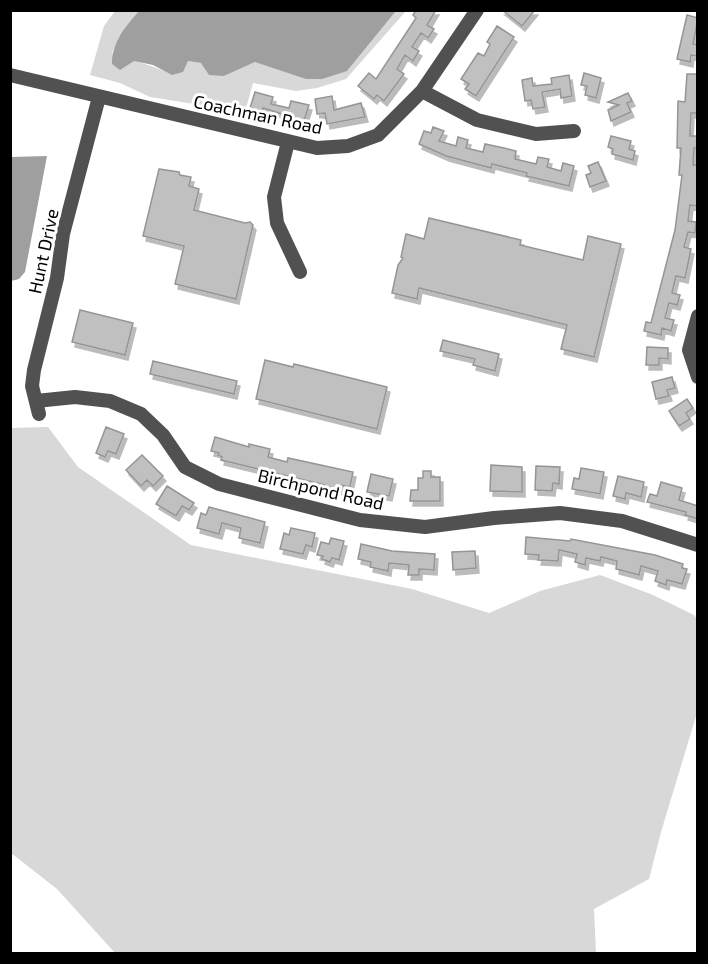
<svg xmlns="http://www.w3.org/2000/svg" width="708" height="964" font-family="'Exo 2',sans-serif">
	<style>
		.green { fill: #d8d8d8 }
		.water { fill: #9f9f9f }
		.building { fill: #c0c0c0; stroke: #959595; stroke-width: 1.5; filter: url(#shadow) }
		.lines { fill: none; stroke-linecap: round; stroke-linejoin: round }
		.minor { stroke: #515151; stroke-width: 14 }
		.labels { text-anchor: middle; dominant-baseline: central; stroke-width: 6; stroke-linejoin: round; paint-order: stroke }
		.street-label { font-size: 18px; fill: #000; stroke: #fff }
	</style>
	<defs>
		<filter id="shadow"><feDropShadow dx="3" dy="5" stdDeviation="0" flood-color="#0004"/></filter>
	</defs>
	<rect width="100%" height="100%" fill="#fff"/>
	<path class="green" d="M 115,11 L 139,11 L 119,37 L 112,53 C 132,61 153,65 173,75 L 188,61 L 201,63 L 224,76 L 255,62 L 347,71 L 396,11 L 406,11 L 346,79 L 317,88 L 296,91 L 253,83 L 245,112 L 150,97 L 120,83 L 90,75 L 104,26 Z
		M 48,427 L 78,467 L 191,545 L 412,589 L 489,613 L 540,591 L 600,575 L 653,595 L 694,615 L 698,620 L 697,713 L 661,832 L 649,879 L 594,909 L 596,953 L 115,953 L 57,889 L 11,853 L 11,428 Z"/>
	<path class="water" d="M 139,11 L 139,10 L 396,11 L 347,71 L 322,79 L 306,79 L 255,62 L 224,76 L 209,75 L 201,63 L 188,61 L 183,72 L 172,75 L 153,65 L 134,61 L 120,70 L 112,64 C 112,42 125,27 139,11 Z
		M 47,156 L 25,272 L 19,279 L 11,281 L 11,157 Z"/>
	<path class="building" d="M 416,10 L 436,10 L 427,25 L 434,29 L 428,38 L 421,33 L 412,47 L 419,51 L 413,61 L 405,55 L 397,69 L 404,74 L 384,101 L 377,95 L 374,99 L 358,86 L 369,73 L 376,79 L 416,18 L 413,15 Z
		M 502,10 L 535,10 L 522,26 Z
		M 687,15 L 698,18 L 693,44 L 698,45 L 698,56 L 691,55 L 690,62 L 677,59 Z
		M 497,26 L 514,37 L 476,96 L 465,89 L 469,84 L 461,79 L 478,53 L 484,56 L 490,44 L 487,42 Z
		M 584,73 L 601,78 L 596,98 L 585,95 L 587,86 L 581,85 Z
		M 687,74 L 698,74 L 698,113 L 691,113 L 690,136 L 698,136 L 698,148 L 694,148 L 693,165 L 698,165 L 698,206 L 690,205 L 688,221 L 696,222 L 695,233 L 688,232 L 684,247 L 691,249 L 685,278 L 676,276 L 672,293 L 680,295 L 677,305 L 669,303 L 665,318 L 674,320 L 671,331 L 662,328 L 661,335 L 644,331 L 646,322 L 651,323 L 675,230 L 682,175 L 679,175 L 681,148 L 677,148 L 678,101 L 685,102 Z
		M 569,75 L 572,96 L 561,98 L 560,89 L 542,92 L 545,107 L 533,109 L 531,100 L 525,101 L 522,80 L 532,78 L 533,86 L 552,84 L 551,78 Z
		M 255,92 L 273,97 L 271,104 L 289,108 L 291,101 L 309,105 L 304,121 L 263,108 L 262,111 L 250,108 Z
		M 628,93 L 632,101 L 627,103 L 631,112 L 611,121 L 608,110 L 619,105 L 608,102 Z
		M 332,96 L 334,110 L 361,103 L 365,117 L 327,124 L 325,113 L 317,114 L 315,99 Z
		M 433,127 L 444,131 L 439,141 L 456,146 L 458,137 L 468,140 L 466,148 L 483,152 L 485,144 L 504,148 L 516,151 L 515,159 L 536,164 L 538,157 L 549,159 L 547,167 L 561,171 L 563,163 L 574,166 L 569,186 L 526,176 L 527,173 L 492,164 L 491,168 L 446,156 L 419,144 L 424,131 L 431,133 Z
		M 611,136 L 631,141 L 629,149 L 635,151 L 633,160 L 612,154 L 613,149 L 608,147 Z
		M 598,162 L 606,181 L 590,187 L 586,175 L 591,173 L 588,166 Z
		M 159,169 L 179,172 L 180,175 L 191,177 L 189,186 L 199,189 L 194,210 L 245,223 L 250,222 L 253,225 L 236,299 L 175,284 L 184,246 L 143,236 Z
		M 429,218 L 521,240 L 520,245 L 583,260 L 588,236 L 621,244 L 594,357 L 561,349 L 567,325 L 419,288 L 417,299 L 392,293 L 398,265 L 403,258 L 401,257 L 406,234 L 424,239 Z
		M 80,310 L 133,323 L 125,355 L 72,342 Z
		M 443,340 L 499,354 L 495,371 L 473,365 L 475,359 L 440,351 Z
		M 647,347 L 668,348 L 668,359 L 659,358 L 659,365 L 646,365 Z
		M 265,360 L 293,367 L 294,364 L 387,387 L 377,429 L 256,399 Z
		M 153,361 L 237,381 L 234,394 L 150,374 Z
		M 672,377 L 675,388 L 667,390 L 669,396 L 656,399 L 652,382 Z
		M 687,399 L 693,408 L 686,413 L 690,419 L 679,426 L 669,411 Z
		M 106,427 L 124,434 L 116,454 L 108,451 L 105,457 L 96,453 Z
		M 215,437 L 249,447 L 249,444 L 270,449 L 268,457 L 287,462 L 288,458 L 353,472 L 350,487 L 340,485 L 339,490 L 321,484 L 221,460 L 222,457 L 218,455 L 219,453 L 211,451 Z
		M 142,455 L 163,476 L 153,486 L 147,480 L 141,486 L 126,470 Z
		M 491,465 L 522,467 L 522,492 L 490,491 Z
		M 536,466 L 560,467 L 559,484 L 553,483 L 552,491 L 535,490 Z
		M 581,468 L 604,472 L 600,494 L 572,489 L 574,478 L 579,479 Z
		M 423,471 L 431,471 L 431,477 L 440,477 L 440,501 L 410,501 L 411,490 L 418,490 L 418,478 L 423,478 Z
		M 371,474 L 393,479 L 389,496 L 367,492 Z
		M 618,476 L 644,482 L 641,497 L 626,493 L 625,499 L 613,496 Z
		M 661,482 L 682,488 L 679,500 L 698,506 L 698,519 L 685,515 L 686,512 L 647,502 L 650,494 L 657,496 Z
		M 167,486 L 194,503 L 189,510 L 182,506 L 176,516 L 156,504 Z
		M 209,507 L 265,522 L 260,543 L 239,538 L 241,528 L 222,523 L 219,534 L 197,528 L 201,513 L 206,515 Z
		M 291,528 L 315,533 L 312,547 L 306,545 L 303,554 L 280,549 L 284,533 L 289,535 Z
		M 526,537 L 570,541 L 571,539 L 655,555 L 683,564 L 682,568 L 687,569 L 682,584 L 667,580 L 666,585 L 655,581 L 658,571 L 641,566 L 639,575 L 616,569 L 617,561 L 601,557 L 600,561 L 586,558 L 585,565 L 575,562 L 577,554 L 559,550 L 558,561 L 538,560 L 539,555 L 525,554 Z
		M 331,538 L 344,541 L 339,560 L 332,558 L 330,562 L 322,559 L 323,556 L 317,555 L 321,542 L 329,544 Z
		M 361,544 L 392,551 L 435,554 L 434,570 L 419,569 L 419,575 L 408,575 L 409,565 L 389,563 L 388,571 L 370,567 L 371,562 L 358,559 Z
		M 475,551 L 476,568 L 453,570 L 452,552 Z"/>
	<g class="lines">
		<path class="minor" d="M 10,75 L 317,148 L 348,146 L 378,135 L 422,91 L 477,10
			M 422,91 L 477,120 L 536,134 L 574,131
			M 288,142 L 274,197 L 277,223 L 300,272
			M 698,316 L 689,350 L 698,377
			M 36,401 L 75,397 L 110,401 L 141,414 L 163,435 L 185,467 L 219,484 L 360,520 L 425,527 L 494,518 L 560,513 L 622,521 L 698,545
			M 39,414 L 32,386 L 34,370 L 57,278 L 63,234 L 99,97"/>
	</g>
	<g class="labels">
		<g class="street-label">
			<text transform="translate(258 114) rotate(12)">Coachman Road</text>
			<text transform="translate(43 251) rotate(-78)">Hunt Drive</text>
			<text transform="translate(321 489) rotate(13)">Birchpond Road</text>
		</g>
	</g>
	<rect width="708" height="964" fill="none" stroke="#000000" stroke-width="24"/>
</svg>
